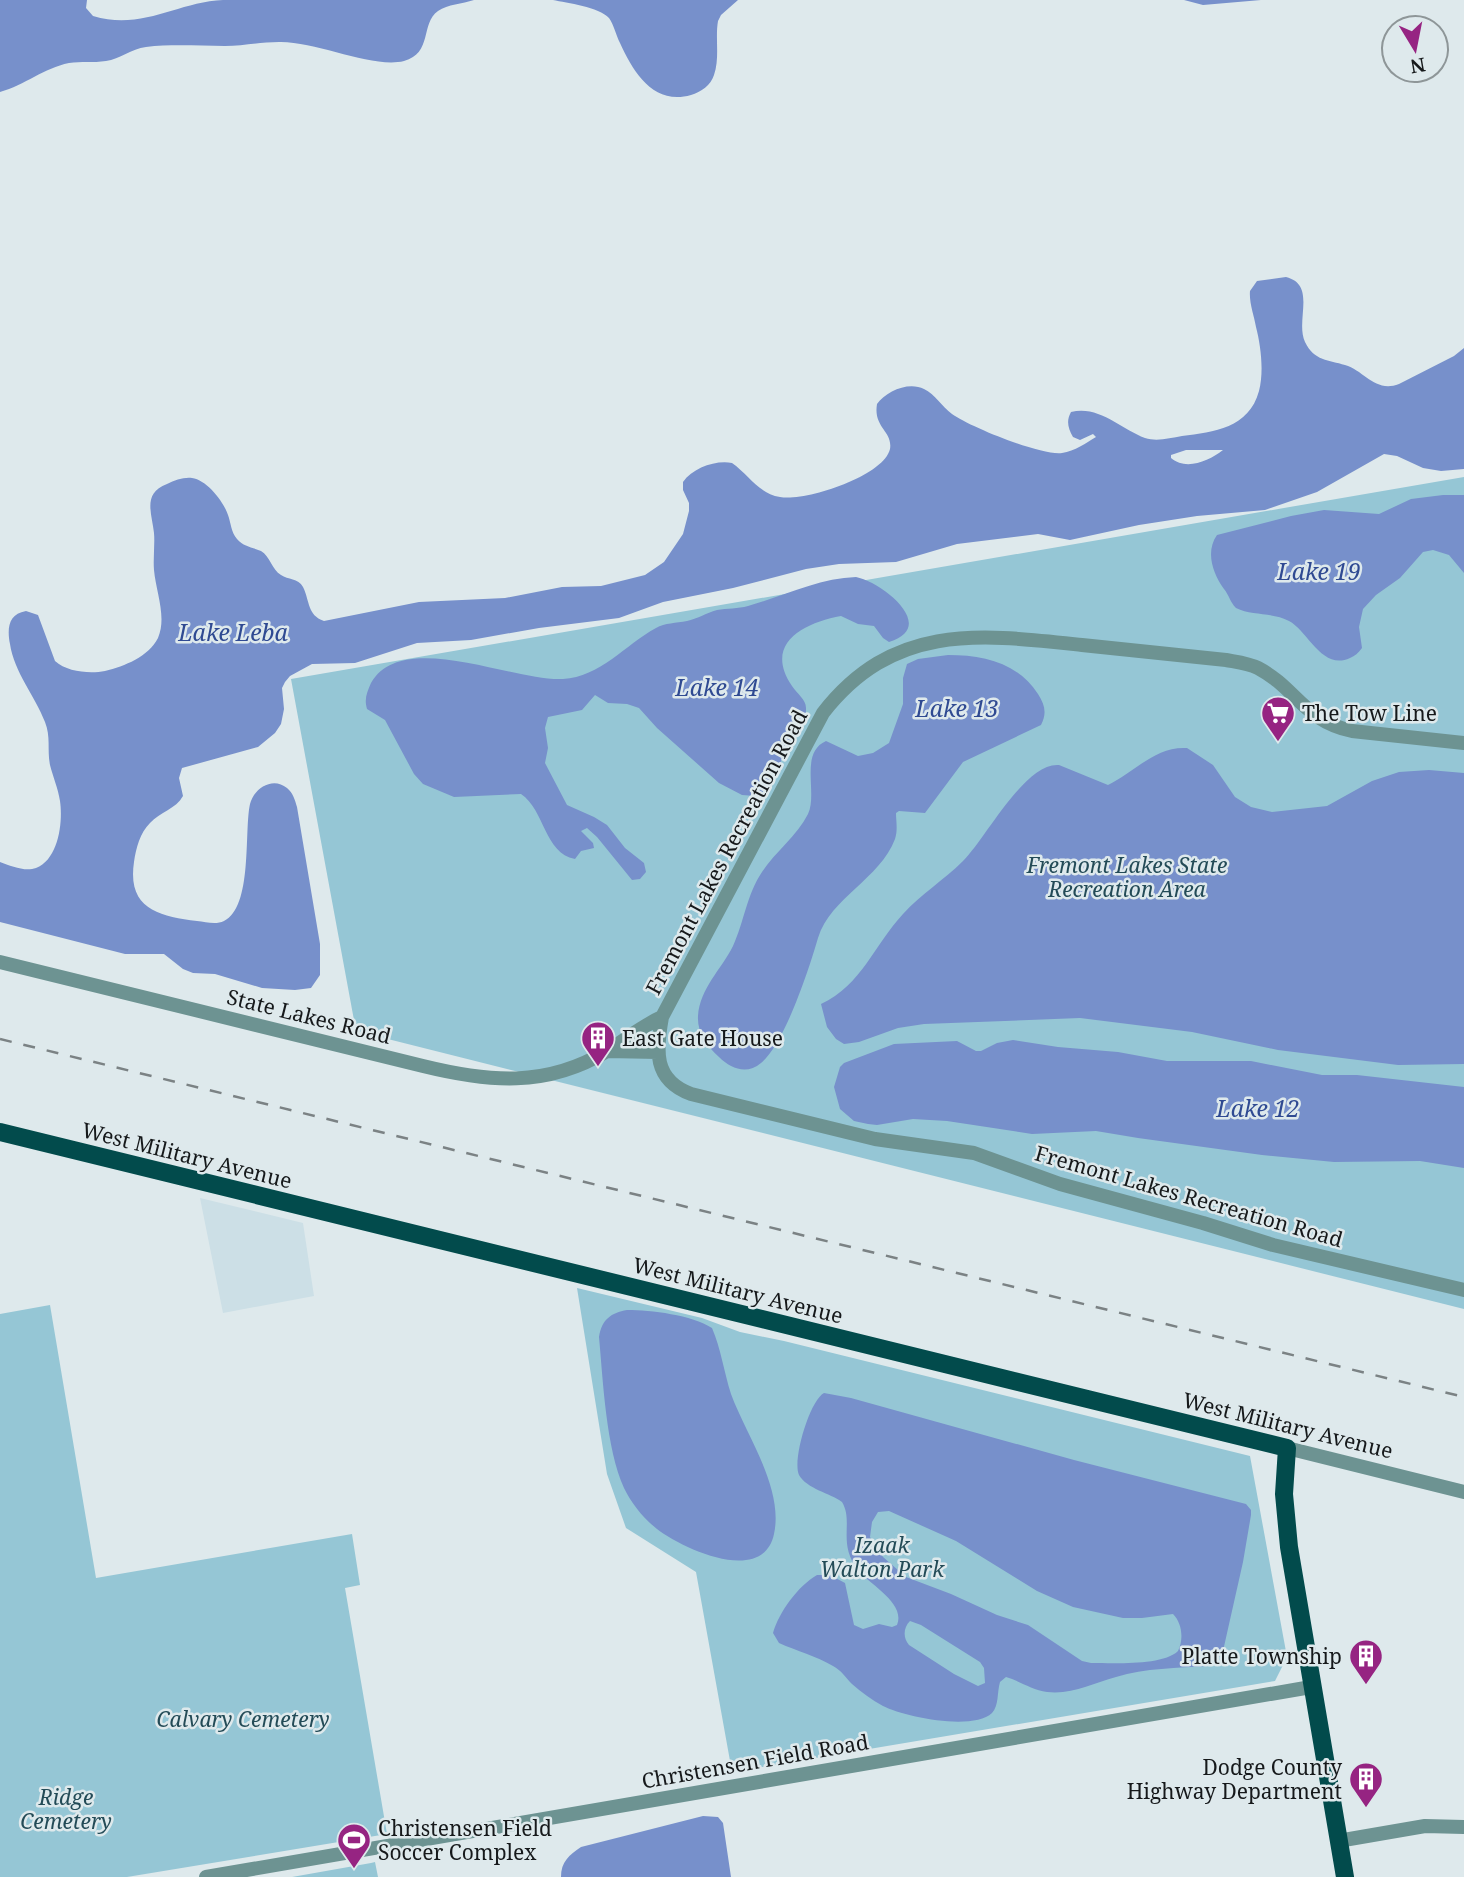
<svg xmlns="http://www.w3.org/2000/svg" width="1464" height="1877" font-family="'Noto Serif',serif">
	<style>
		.built { fill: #ccdfe6 }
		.green { fill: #95c6d5 }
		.water { fill: #7790cb; fill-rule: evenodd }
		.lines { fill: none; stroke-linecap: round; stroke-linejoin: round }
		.minor { stroke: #6d9392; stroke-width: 14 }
		.major { stroke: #024b4c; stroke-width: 18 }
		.rail { stroke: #7b8284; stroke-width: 2.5; stroke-dasharray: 12 12; stroke-linecap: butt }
		.labels { text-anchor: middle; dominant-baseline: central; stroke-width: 5; stroke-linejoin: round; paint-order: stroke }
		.poi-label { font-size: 21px; fill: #16191b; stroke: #dee9ec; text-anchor: start }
		.street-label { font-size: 21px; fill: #16191b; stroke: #dee9ec }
		.park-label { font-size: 21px; font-style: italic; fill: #234b57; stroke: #dee9ec }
		.water-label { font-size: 23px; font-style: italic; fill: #2f4a92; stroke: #dee9ec }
	</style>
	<rect width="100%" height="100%" fill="#dee9ec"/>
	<path class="built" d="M 200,1198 L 303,1223 L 314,1296 L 223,1313 Z"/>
	<path class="green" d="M 1464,477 L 1464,1309 L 356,1031 L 291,679 Z
		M 577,1288 L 702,1318 L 740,1332 L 784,1341 L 1250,1456 L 1287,1657 L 1275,1681 L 732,1772 L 696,1572 L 626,1528 L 607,1474 Z
		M 50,1305 L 96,1578 L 352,1534 L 360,1585 L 345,1588 L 387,1834 L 127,1877 L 0,1877 L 0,1314 Z
		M 375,1862 L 378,1877 L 292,1877 L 371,1863 Z"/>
	<path class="water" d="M 0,0 L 87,0 L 86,8 L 93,16 C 142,31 177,2 223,0 C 306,0 390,0 474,0 C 462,4 448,4 438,11 C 420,24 433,53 404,61 C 373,69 316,41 279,42 C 261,42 243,46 225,46 C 199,46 172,44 146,47 C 131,49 120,59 106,61 C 93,63 81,61 69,63 C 44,68 25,85 0,92 Z
		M 553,0 L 738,0 L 721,15 L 718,21 C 715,38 720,58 714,75 C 711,85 701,92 691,95 C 654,106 633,72 620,43 C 616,35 614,25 609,18 C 599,7 567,3 553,0 Z
		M 1184,0 L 1261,0 L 1203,5 Z
		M 1286,277 C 1317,285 1295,320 1305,342 C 1314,361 1329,360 1345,365 C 1365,371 1375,393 1399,384 L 1454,356 L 1464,348 L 1464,469 L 1441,471 L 1423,468 L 1397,456 L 1384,454 L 1317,492 L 1265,510 L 1197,516 L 1139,525 L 1070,540 L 1038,534 L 957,544 L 896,562 L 839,564 L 806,569 L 733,588 L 663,602 L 619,618 L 539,628 L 471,640 L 417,643 L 355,663 L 312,664 L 290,676 L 285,682 L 282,688 L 284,709 L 281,724 L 275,733 L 258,747 L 182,768 L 179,778 L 183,796 C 176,809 160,812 150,823 C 140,833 136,848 134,862 C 127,909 159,916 197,921 C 206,922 216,925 224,921 C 253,907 244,831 250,804 C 254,788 273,776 287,788 C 293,793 295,800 297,807 L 320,944 L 320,975 L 311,988 L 295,990 L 262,988 L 215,974 L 193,973 L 183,969 L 164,954 L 125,954 L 0,922 L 0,862 C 11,866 25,872 36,868 C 59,859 63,821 60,801 C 58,788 53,777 50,765 C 47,750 51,737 45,722 C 35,696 14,672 10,644 C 7,629 8,614 26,611 L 38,615 L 55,661 C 67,672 90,674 105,671 C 125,666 148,657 158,638 C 167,617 156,592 154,570 C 153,558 155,545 154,533 C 152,514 142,493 167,484 C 175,480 184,477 192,478 C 207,480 224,502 228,515 C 231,523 231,532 237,539 C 244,547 252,547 261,551 C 270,556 272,570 281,575 C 288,580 298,578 303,587 C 310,601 307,615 324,621 L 419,602 L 505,598 L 562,587 L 601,586 L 645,575 L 664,562 L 683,534 L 689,511 L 689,503 L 683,490 L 683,482 C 693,468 715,460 732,463 C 749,475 758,493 780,497 C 805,502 884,476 890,449 C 893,431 873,428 877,404 C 886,391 909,381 924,389 C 935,394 942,407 952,414 C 970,427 1042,456 1062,453 C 1075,451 1086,443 1096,437 L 1093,434 L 1080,440 L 1073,437 C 1068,428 1066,421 1071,412 C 1099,405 1121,429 1145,438 C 1157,442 1170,438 1182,436 C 1214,432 1249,428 1259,391 C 1264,372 1261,346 1256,327 C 1254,315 1249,303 1250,291 L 1257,281 ZM 1186,450 L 1223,450 C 1209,461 1186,471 1171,458 L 1171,455 Z
		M 1443,495 L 1464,495 L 1464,573 L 1449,555 L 1433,550 L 1423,552 L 1400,578 L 1376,595 L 1363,609 L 1359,627 L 1362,648 C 1358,653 1355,656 1350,658 C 1322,671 1308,631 1289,621 C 1273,612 1252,616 1236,608 C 1230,602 1229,595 1224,589 C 1213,574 1205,552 1217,535 L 1291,516 L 1324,510 L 1379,514 L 1411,499 Z
		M 856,577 C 882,582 939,627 889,642 L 883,638 L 874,626 L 858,624 L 841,616 C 804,623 763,643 792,686 C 797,694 806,699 806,708 C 807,724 790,743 783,757 C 776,770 771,789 756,796 L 742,795 L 719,783 L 657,728 L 639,708 L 627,704 L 608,703 L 595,695 L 582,710 L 548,717 L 545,728 L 548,748 L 545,763 L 567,805 L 594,817 L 607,825 L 625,848 L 644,863 L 646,872 L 640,879 L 632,880 L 597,837 L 587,828 L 581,831 L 593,843 L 594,848 L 581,851 L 575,859 C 544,853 545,810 521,794 L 454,797 L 423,784 L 414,774 L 385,720 L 367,709 C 364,699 367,692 371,683 C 402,628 514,682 563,679 C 600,677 625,645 656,628 C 665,623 676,623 687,621 C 697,619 706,613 717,610 C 727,608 738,609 748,606 C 784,596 819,578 856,577 Z
		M 948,655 C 984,655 1018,663 1038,694 C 1045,705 1047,713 1041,725 L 963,762 L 925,813 L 899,811 L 896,813 C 896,821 898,830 895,839 C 880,879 831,897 818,938 C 809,969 785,1043 761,1063 C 747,1075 731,1069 719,1057 C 707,1046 697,1033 698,1016 C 700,988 721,970 733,946 C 744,922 747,894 762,872 C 775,852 797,836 808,814 C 818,793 799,753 826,741 L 858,756 L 873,753 L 889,743 L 903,704 L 903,678 L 907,664 L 918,659 Z
		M 1187,748 L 1213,765 L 1235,797 L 1251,807 L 1272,812 L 1327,806 L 1372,781 L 1399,772 L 1429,770 L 1464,773 L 1464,1064 L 1398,1065 L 1278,1050 L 1192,1032 L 1080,1018 L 924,1024 L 898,1028 L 859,1042 L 844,1044 L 836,1039 L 827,1027 L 821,1004 C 862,985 874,945 903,914 C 921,894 944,880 963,861 C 986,838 1025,762 1059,765 L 1108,785 C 1135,772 1155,746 1187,748 Z
		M 1013,1040 L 1058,1047 L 1118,1052 L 1167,1061 L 1251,1061 L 1322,1075 L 1357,1075 L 1464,1087 L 1464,1168 L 1420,1161 L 1334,1162 L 1262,1155 L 1138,1138 L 1096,1131 L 1032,1134 L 947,1121 L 913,1119 L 877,1125 L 868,1124 L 854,1121 L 840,1109 L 834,1087 L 840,1067 L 844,1063 L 894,1044 L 957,1041 L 976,1051 L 981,1051 L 997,1043 Z
		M 627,1310 C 651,1310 692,1315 712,1328 C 721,1349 724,1372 731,1394 C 746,1435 784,1488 774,1534 C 763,1586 683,1549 657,1529 C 644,1519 631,1503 624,1488 C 606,1449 603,1380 599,1337 C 602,1319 611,1313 627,1310 Z
		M 824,1393 L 851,1398 L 1074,1460 L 1246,1504 L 1251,1510 L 1251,1515 L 1243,1562 L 1223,1651 L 1218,1659 L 1208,1666 C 1178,1668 1145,1668 1116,1677 C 1093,1683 1072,1695 1047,1692 C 1032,1690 1020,1681 1006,1677 L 1000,1682 C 997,1692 999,1706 992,1713 C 973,1731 904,1717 883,1706 C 872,1700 861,1692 852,1684 C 846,1678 841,1670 833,1666 C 816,1656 797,1651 779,1643 L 773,1633 C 779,1612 798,1586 817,1575 L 830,1575 L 845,1583 L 854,1625 L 863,1629 L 879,1624 L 892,1627 L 897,1625 C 906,1603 870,1585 858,1570 C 837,1543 854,1522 842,1502 C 830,1493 807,1489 799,1475 C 792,1460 810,1400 824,1393 ZM 889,1511 L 956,1541 L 1037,1591 L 1073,1607 L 1123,1618 L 1142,1618 L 1173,1614 C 1182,1623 1184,1639 1178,1651 C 1163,1666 1112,1663 1091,1663 L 1082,1661 L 1028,1625 L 997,1615 L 951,1594 L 906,1577 L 883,1557 L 870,1537 L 872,1522 L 878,1512 ZM 910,1621 L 921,1625 L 980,1662 L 984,1668 L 985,1683 L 978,1686 L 954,1674 L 909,1645 C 903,1638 903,1628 910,1621 Z
		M 703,1816 L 718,1817 L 723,1823 L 731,1877 L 561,1877 C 561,1862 569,1855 581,1847 Z"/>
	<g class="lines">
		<path class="minor" d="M 1464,743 L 1352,731 C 1304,721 1296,688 1258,668 C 1248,663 1237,662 1226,660 C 1178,655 1130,650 1082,645 C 980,634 894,622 823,713 L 662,1017 C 656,1050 653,1080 691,1094 L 875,1139 L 974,1153 L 1060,1184 L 1203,1223 L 1273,1245 L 1464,1290
			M 0,962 L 423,1066 C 488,1082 546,1088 607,1051 C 625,1040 642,1026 662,1017
			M 607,1051 L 658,1052
			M 1287,1448 L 1464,1492
			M 1338,1841 L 1425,1826 L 1464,1827
			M 206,1877 L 1311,1687"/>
		<path class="major" d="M 0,1132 L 1287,1448 L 1284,1494 L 1289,1547 L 1345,1877"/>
		<path class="rail" d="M 0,1039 L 1464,1397"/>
	</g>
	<defs>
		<g id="supermarket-pin" transform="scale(1.75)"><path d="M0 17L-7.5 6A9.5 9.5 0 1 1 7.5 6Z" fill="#962482" stroke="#dee9ec"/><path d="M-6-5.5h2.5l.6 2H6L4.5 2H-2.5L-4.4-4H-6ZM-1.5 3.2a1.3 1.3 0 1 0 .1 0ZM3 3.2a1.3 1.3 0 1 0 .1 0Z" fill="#fff"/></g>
		<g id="building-pin" transform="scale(1.75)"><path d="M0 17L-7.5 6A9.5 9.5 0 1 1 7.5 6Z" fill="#962482" stroke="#dee9ec"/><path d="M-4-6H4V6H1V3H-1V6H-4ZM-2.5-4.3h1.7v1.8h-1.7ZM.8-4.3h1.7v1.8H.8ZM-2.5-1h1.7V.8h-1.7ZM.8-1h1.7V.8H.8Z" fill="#fff"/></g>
		<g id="stadium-pin" transform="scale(1.75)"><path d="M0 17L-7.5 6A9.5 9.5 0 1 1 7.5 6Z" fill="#962482" stroke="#dee9ec"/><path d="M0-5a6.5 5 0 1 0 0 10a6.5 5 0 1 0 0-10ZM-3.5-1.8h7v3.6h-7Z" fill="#fff"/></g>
	</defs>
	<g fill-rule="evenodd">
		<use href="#supermarket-pin" x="1278" y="713"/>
		<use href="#building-pin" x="598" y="1038"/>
		<use href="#building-pin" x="1366" y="1656"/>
		<use href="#building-pin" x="1366" y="1779"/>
		<use href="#stadium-pin" x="354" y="1840"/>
	</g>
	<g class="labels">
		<g class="poi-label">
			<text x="1302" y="713">The Tow Line</text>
			<text x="622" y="1038">East Gate House</text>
			<text x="1342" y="1656" text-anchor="end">Platte Township</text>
			<text x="1342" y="1767" text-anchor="end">Dodge County<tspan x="1342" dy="24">Highway Department</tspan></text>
			<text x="378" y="1828">Christensen Field<tspan x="378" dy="24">Soccer Complex</tspan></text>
		</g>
		<g class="street-label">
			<text transform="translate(726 852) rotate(-62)">Fremont Lakes Recreation Road</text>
			<text transform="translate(309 1016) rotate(14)">State Lakes Road</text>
			<text transform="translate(187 1155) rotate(14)">West Military Avenue</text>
			<text transform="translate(1189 1196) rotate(16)">Fremont Lakes Recreation Road</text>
			<text transform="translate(738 1290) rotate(14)">West Military Avenue</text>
			<text transform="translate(1288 1425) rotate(14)">West Military Avenue</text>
			<text transform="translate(755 1761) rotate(-10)">Christensen Field Road</text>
		</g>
		<g class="park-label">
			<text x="1127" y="865">Fremont Lakes State<tspan x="1127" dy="24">Recreation Area</tspan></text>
			<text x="882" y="1545">Izaak<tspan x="882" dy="24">Walton Park</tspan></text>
			<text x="243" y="1719">Calvary Cemetery</text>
			<text x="66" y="1797">Ridge<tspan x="66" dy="24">Cemetery</tspan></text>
		</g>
		<g class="water-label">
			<text x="1319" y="571">Lake 19</text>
			<text x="233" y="632">Lake Leba</text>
			<text x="717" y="687">Lake 14</text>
			<text x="957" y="708">Lake 13</text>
			<text x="1258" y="1108">Lake 12</text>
		</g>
	</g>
	<g transform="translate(1415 49) rotate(170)"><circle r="33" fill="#dee9ec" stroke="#8e9698" stroke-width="2"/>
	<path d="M0-5L12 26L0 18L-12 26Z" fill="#962482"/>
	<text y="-10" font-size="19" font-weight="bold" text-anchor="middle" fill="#16191b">N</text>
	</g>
</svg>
